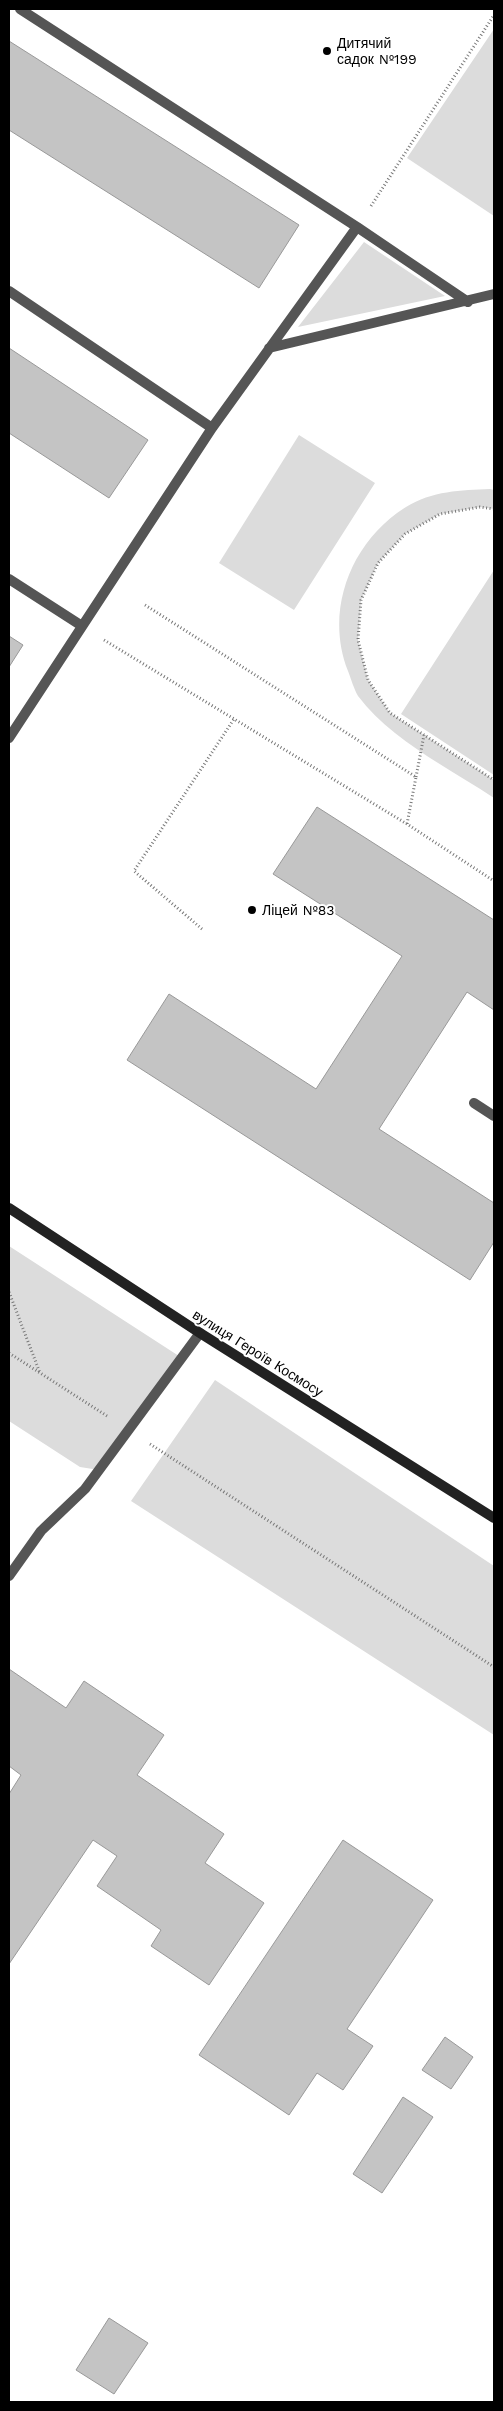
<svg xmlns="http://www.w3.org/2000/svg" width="503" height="2411" font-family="'Work Sans',sans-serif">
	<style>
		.green { fill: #dcdcdc }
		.building { fill: #c4c4c4; stroke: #999 }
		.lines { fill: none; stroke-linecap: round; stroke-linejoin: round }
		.path { stroke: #777; stroke-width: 3; stroke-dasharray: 1 2.5; stroke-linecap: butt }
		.lane { stroke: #555; stroke-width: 10 }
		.secondary { stroke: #222; stroke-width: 10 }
		.poi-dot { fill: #000; stroke: #fff; stroke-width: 2 }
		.labels { text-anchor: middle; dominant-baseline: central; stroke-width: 4; stroke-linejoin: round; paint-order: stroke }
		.poi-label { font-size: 14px; fill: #000; stroke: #fff; text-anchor: start }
		.street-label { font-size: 14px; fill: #000; stroke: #fff }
	</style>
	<rect width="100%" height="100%" fill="#fff"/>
	<path class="green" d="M 494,29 L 494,216 L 407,158 Z
		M 364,242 L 445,296 L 298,327 Z
		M 299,435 L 375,483 L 294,610 L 219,563 Z
		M 490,489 L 494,490 L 494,509 L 480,507 L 440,514 L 405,534 L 378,563 L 361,600 L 358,640 L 368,680 L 390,713 L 494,780 L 494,798 C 449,768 391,740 358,696 C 354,689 351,679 348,671 C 324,611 351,541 406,507 C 432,491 461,490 490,489 Z
		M 494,570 L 494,775 L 401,714 Z
		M 9,1246 L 182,1358 L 99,1470 L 80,1467 L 9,1421 Z
		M 215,1380 L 494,1566 L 494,1735 L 131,1501 Z"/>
	<path class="building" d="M 9,41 L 299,225 L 259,288 L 9,130 Z
		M 9,348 L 148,440 L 109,498 L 9,433 Z
		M 9,636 L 23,645 L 9,667 Z
		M 317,807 L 494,920 L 494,1010 L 467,992 L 379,1129 L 494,1203 L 494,1242 L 470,1280 L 127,1060 L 169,994 L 316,1089 L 402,956 L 273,874 Z
		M 9,1669 L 66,1708 L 84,1681 L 164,1735 L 137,1775 L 224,1834 L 205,1863 L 264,1903 L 209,1985 L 151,1946 L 161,1930 L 97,1886 L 117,1856 L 93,1840 L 9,1964 L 9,1794 L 21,1775 L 9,1766 Z
		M 343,1840 L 433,1900 L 347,2029 L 373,2046 L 343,2090 L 317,2073 L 289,2115 L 199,2055 Z
		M 445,2037 L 473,2057 L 451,2089 L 422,2070 Z
		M 403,2097 L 433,2117 L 382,2193 L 353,2174 Z
		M 109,2318 L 148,2343 L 114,2394 L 76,2370 Z"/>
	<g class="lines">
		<path class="path" d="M 371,206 L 494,15
			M 494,509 L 480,507 L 440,514 L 405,534 L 378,563 L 361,600 L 358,640 L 368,680 L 390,713 L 494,780
			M 145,605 L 416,777 L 407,824
			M 104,640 L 407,824 L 494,881
			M 416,777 L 424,735
			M 202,929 L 134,871 L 234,719
			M 9,1292 L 40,1373
			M 9,1353 L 107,1416
			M 150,1444 L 494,1667"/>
		<path class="lane" d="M 357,227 L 468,302
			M 9,291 L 212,428
			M 269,348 L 494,294
			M 9,579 L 82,626
			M 9,738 L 212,428 L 357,227 L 20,9
			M 474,1103 L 494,1116
			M 9,1576 L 41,1531 L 85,1489 L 200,1333"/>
		<path class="secondary" d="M 9,1208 L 200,1333 L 494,1518"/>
	</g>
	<g class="poi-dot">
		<circle cx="327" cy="51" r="5"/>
		<circle cx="252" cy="910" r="5"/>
	</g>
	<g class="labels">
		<g class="poi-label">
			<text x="337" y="43">Дитячий<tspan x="337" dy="16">садок №199</tspan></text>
			<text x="262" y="910">Ліцей №83</text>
		</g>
		<g class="street-label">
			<text transform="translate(258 1353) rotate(32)">вулиця Героїв Космосу</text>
		</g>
	</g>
	<rect width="503" height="2411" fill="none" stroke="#000000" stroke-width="20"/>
</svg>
